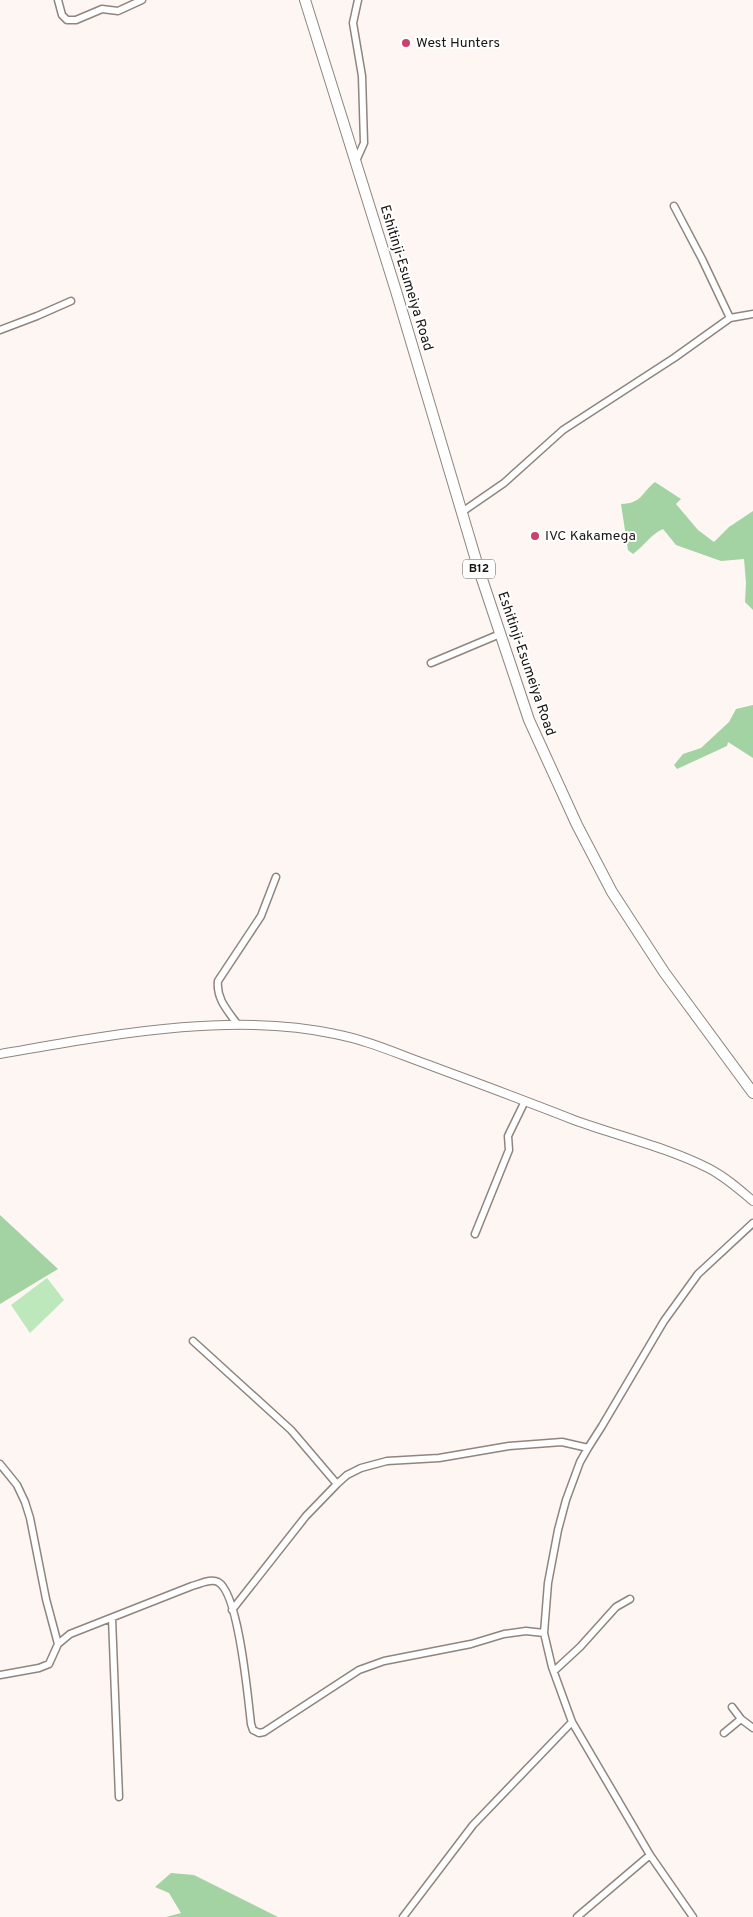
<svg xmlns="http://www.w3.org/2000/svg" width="753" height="1917" font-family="Overpass,sans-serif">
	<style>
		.green { fill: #bce8bc }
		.forest { fill: #a3d2a3 }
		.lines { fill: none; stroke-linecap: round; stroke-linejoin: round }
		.minor-casing { stroke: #8f857e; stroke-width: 9 }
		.tertiary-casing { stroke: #8f857e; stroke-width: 10 }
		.trunk-casing { stroke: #8f857e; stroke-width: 12 }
		.minor { stroke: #fff; stroke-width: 6 }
		.tertiary { stroke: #fff; stroke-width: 8 }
		.trunk { stroke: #fff; stroke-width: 10 }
		.poi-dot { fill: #cd3f6c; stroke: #fff; stroke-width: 2 }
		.labels { text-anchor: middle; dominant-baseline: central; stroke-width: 4; stroke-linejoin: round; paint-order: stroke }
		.shield { fill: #fff; stroke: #5f5c5a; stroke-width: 1 }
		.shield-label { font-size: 12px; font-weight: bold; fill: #1a1613 }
		.poi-label { font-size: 14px; fill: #1a1613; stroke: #fff; text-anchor: start }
		.street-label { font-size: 14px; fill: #1a1613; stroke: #fff }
	</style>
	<rect width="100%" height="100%" fill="#fef6f2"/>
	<path class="green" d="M 47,1278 L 64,1300 L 30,1333 L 11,1305 Z"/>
	<path class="forest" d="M 655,482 L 681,499 L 676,504 L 698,530 L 714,542 L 729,527 L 753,511 L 753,610 L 745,602 L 746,583 L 744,559 L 721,561 L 676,545 L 663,529 C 651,534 644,546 633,554 L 628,550 L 621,504 C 643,503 640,494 655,482 Z
		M 753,705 L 753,758 L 728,742 L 727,746 L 677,769 L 674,765 L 683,754 L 701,748 L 729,722 L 736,709 Z
		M 0,1215 L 58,1269 L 0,1304 Z
		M 171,1873 L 194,1875 L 278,1917 L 166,1917 L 181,1913 L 169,1893 L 155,1887 Z"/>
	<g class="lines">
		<g class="minor-casing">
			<path id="minor" d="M 58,0 L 62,15 L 67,20 L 76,20 L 102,9 L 118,11 L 142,0
				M 356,161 L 364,143 L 362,76 L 353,23 L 358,0
				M 674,206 L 702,259 L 730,318
				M 0,330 L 37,316 L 71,301
				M 462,512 L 504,483 L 563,430 L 674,358 L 730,318 L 753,314
				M 431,663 L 500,634
				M 238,1025 C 228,1011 216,999 218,981 L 261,916 L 276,877
				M 475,1234 L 509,1150 L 508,1136 L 525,1101
				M 193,1341 L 291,1430 L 337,1484
				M 0,1464 L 17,1485 L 25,1502 L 30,1518 L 46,1599 L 58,1644
				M 232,1610 L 306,1516 L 337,1484 L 347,1475 L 361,1468 L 387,1461 L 439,1458 L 509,1446 L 562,1442 L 588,1448
				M 112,1618 L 119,1797
				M 554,1671 L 580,1647 L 616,1607 L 630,1599
				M 0,1675 L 39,1668 L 49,1664 L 58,1644 L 70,1634 L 192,1586 C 200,1584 211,1578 218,1582 C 239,1593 248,1699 251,1724 L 253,1730 L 259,1733 L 264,1732 L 359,1670 L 384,1661 L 471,1644 L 504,1634 L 526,1631 L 544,1633
				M 732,1707 L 741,1719 L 753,1728
				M 724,1733 L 741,1719
				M 403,1917 L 473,1825 L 572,1722
				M 577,1917 L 650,1855
				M 693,1917 L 650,1855 L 572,1722 L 552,1667 L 544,1633 L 548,1583 L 558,1530 L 566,1500 L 580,1462 L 588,1448 L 602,1426 L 664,1321 L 698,1274 L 753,1223"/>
		</g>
		<g class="tertiary-casing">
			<path id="tertiary" d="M 0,1054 C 106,1036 229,1011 335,1034 C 367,1040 398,1054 429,1065 C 477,1083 526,1101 574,1120 C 618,1136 666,1147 708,1168 C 724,1176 739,1189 753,1201"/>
		</g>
		<g class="trunk-casing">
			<path id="trunk" d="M 305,0 L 396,291 L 479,570 L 529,720 L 577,825 L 612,892 L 664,972 L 753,1093"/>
		</g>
		<use href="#minor" class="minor"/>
		<use href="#tertiary" class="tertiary"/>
		<use href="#trunk" class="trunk"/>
	</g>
	<g class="poi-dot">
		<circle cx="406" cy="43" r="5"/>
		<circle cx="535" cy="536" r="5"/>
	</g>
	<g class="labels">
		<rect class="shield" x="463" y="559.5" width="32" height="19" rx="4"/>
		<g class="shield-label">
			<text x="479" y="569">B12</text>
		</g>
		<g class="poi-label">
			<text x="416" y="43">West Hunters</text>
			<text x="545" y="536">IVC Kakamega</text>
		</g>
		<g class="street-label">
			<text transform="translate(406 278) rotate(73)">Eshitinji-Esumeiya Road</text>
			<text transform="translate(526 664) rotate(71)">Eshitinji-Esumeiya Road</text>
		</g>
	</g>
</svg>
